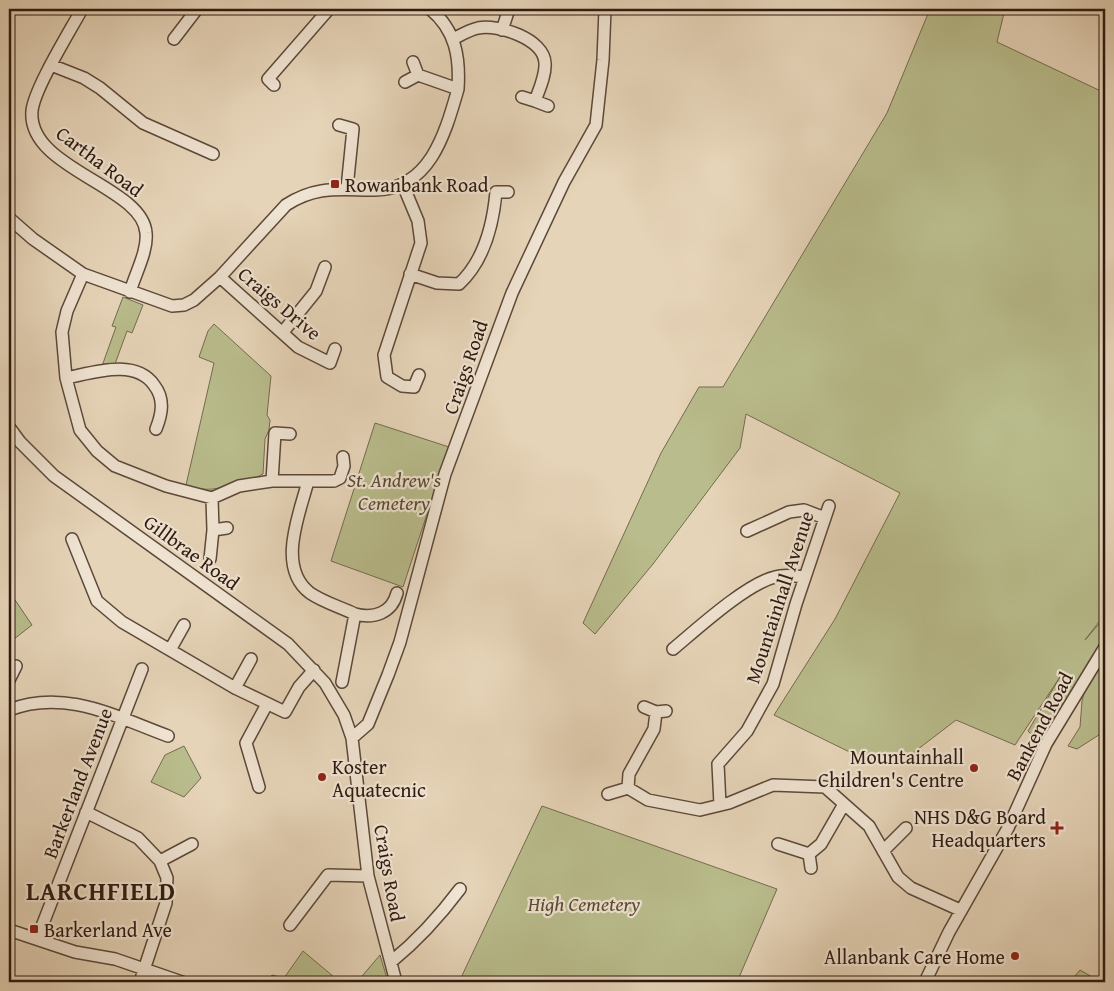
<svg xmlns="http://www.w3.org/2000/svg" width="1114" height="991" font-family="'Gentium Book Plus',serif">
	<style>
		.green { fill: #b9bc8c; stroke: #746b4e }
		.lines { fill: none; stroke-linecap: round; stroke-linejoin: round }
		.minor-casing { stroke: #5c483a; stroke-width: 14 }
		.minor { stroke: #efe3d1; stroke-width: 11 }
		.poi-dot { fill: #8f2418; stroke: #efe3d1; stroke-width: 2 }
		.labels { text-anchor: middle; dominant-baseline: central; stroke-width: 4.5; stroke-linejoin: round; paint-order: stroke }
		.street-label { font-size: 20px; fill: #2e1a10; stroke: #efe3d1 }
		.poi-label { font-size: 20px; fill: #2e1a10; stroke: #efe3d1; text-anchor: start }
		.park-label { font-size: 20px; font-style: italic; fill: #584b35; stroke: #efe3d1 }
		.district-label { font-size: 25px; font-weight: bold; letter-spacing: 1px; fill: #2e1a10; stroke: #efe3d1 }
	</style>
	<rect width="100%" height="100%" fill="#e6d4b8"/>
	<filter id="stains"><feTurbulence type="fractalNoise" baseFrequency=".004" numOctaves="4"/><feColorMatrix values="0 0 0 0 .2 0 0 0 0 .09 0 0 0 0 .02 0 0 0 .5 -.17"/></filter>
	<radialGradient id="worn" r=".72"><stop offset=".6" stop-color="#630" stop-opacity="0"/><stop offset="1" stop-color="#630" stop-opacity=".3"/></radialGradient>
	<path class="green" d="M 930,9 L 1005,9 L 997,42 L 1105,93 L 1105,614 L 1085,640 L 1105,617 L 1105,640 L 1089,661 L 1041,745 L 1028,731 L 1060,677 L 1015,745 L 956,720 L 913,753 L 870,762 L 774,715 L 835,619 L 900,493 L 746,414 L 740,448 L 653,564 L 595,634 L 583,623 L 661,453 L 699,387 L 723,387 L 887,113 Z
		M 123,297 L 143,305 L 132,333 L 127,331 L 115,364 L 102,366 L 116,327 L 112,326 Z
		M 214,324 L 271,376 L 267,415 L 270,420 L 269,430 L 265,439 L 263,474 L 257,477 C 230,483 214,496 186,485 L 214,363 L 199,357 L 208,331 Z
		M 375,423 L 449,447 L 403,587 L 331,561 Z
		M 9,591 L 32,625 L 9,643 Z
		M 1105,662 L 1105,731 L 1077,749 L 1068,746 L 1080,727 L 1082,701 L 1087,681 Z
		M 184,746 L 201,778 L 184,797 L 151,782 L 165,755 Z
		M 542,806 L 777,889 L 737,982 L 459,982 Z
		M 303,951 L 340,982 L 267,982 L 272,975 L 284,978 Z
		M 380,955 L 388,982 L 357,982 Z
		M 1080,970 L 1101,982 L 1070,982 Z"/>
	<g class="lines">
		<g class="minor-casing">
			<path id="minor" d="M 82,9 C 70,31 34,89 32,111 C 27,169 143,186 146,233 C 148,251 135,274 130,292
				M 430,9 C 456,30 460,58 458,89
				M 502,30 L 509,9
				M 174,39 L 197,9
				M 453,39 C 461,35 469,30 478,28 C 499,24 544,39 545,63 C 546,75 539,90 535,101 L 522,97
				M 413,62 L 418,75
				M 51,65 L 84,78 L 100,88 L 143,123 L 213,154
				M 274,85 L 268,79 L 329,9
				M 535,101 L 548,106
				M 339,125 L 353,129 L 347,188
				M 403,185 L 418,221 L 421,243 L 384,355 L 387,377 L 402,386 L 414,387 L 419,375
				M 9,218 L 33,239 L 83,274 L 172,306 L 184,305 L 194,300 L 220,277 L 286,205 C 317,185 340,190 375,190 C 430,189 445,134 458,89 L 418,75 L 405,82
				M 83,274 L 67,311 L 62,332 L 66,378 L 80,430 L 97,451 L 115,466 L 166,486 L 212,498 L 239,486 L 272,481 L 334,481 L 340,478 L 344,466 L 343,457
				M 410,274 L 437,283 L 459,284 C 484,261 493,225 496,192 L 508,192
				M 220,277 L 298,347 L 330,363 L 335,349
				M 283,332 L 316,291 L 325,267
				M 66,378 C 93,373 135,358 154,385 C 165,399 162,414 156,429
				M 9,427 L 20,442 L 54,476 L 288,644 L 325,683 L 344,715 L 352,738 L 368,876 L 396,982
				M 272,481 L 275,433 L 290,434
				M 308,481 C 300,513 276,567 310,593 C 323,602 340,607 355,614 L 342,682
				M 213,530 L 227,528
				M 747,531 L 789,512 L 804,510 L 825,518
				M 72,539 L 97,601 L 122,622 L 235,688 L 285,712 L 299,687 L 314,670
				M 210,559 L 213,530 L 212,498
				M 355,614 C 374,619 392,613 397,593
				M 673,649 C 697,629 746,584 775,577 C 785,574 795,576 805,577
				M 170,650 L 184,625
				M 9,680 L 16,666
				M 235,688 L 251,659
				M 644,707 L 656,712 L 666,711
				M 9,710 C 65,688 116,717 168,736
				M 352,738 L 368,724 L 388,675 L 400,642 L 445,474 L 512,293 L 564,182 L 596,125 L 603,60 L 605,9
				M 259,787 L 246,743 L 267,704
				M 628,788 L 629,774 L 654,729 L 656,712
				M 608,794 L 628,788 L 648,800 L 700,810 L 729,803 L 773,785 L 825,787 L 869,826 L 898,877 L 911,888 L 960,910
				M 720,805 L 718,764 L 747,731 L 773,684 L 796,604 L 829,506
				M 86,812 L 138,838 L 160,861 L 167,878 L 166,903 L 140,982
				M 778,844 L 809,854 L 821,844 L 844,804
				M 883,851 L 906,828
				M 809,854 L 811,868
				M 160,861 L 192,844
				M 290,925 L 328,875 L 368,876
				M 9,930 L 75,952 L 115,959 L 182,982
				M 37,939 L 142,669
				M 391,962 C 418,940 439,917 460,889
				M 925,982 L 949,932 L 1008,828 L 1046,744 L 1105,647"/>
		</g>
		<use href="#minor" class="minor"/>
	</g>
	<g class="poi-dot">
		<rect x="330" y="179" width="10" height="10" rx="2.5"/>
		<circle cx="974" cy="768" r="5"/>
		<circle cx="322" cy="777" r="5"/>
		<path d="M1054.5 820.5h5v5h5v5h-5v5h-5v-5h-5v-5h5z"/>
		<rect x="29" y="924" width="10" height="10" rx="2.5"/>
		<circle cx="1015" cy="956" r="5"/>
	</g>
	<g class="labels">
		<g class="street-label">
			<text transform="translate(100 161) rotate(37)">Cartha Road</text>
			<text transform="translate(280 303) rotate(40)">Craigs Drive</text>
			<text transform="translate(465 367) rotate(-71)">Craigs Road</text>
			<text transform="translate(192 552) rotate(36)">Gillbrae Road</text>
			<text transform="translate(779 597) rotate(-72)">Mountainhall Avenue</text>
			<text transform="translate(1039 726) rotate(-62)">Bankend Road</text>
			<text transform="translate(77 783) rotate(-69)">Barkerland Avenue</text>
			<text transform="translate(390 873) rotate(80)">Craigs Road</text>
		</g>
		<g class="poi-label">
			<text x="345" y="184">Rowanbank Road</text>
			<text x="964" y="756" text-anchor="end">Mountainhall<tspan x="964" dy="23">Children's Centre</tspan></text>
			<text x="332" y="766">Koster<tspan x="332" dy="23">Aquatecnic</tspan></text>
			<text x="1046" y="816" text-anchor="end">NHS D&amp;G Board<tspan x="1046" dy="23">Headquarters</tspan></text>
			<text x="44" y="929">Barkerland Ave</text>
			<text x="1005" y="956" text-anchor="end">Allanbank Care Home</text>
		</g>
		<g class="park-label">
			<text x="394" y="479">St. Andrew's<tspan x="394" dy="23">Cemetery</tspan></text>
			<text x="584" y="903">High Cemetery</text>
		</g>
		<g class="district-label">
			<text x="101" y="891">LARCHFIELD</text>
		</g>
	</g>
	<rect width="1114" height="991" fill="none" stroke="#e6d4b8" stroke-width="30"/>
	<rect x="10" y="10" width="1094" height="971" fill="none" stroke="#2e1a10" stroke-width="2.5"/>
	<rect x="15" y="15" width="1084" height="961" fill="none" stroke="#2e1a10"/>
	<rect width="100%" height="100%" filter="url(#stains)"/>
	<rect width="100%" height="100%" fill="url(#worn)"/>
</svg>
